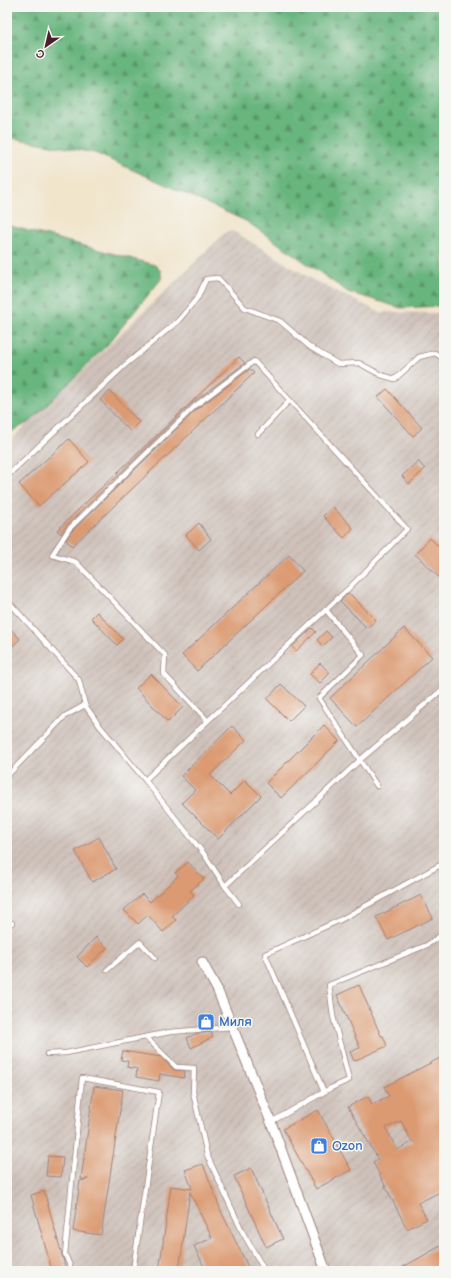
<svg xmlns="http://www.w3.org/2000/svg" width="451" height="1278" font-family="'Balsamiq Sans',sans-serif">
	<style>
		.industrial { fill: url(#industrial-furrows) }
		.forest { fill: url(#forest-firs); stroke: #596a54 }
		.building { fill: #db9a71; fill-rule: evenodd }
		.lines { fill: none; stroke-linecap: round; stroke-linejoin: round }
		.service-casing { stroke: #9e827c; stroke-width: 6 }
		.minor-casing { stroke: #9e827c; stroke-width: 11 }
		.service { stroke: #fff; stroke-width: 4.5 }
		.minor { stroke: #fff; stroke-width: 9 }
		.labels { text-anchor: middle; dominant-baseline: central; stroke-width: 3; stroke-linejoin: round; paint-order: stroke }
		.shop-label { font-size: 13px; fill: #366cbe; stroke: #f6f6f2; text-anchor: start }
	</style>
	<defs>
		<pattern id="industrial-furrows" width="10" height="10" patternUnits="userSpaceOnUse"><rect width="10" height="10" fill="#cec1ba"/><path d="M-1 1l2-2M0 10L10 0M9 11l2-2" fill="none" stroke="#b2a5a0"/></pattern>
		<pattern id="forest-firs" width="22" height="20" patternUnits="userSpaceOnUse"><rect width="22" height="20" fill="#68b57e"/><path d="M5 1l3.5 6h-7zM16 11l3.5 6h-7z" fill="#589367"/></pattern>
	</defs>
	<rect width="100%" height="100%" fill="#f6f6f2"/>
	<filter id="ink" filterUnits="userSpaceOnUse"><feTurbulence type="fractalNoise" baseFrequency=".025" numOctaves="2"/><feDisplacementMap in="SourceGraphic" scale="8" xChannelSelector="R" yChannelSelector="G"/><feConvolveMatrix kernelMatrix="1 2 1 2 8 2 1 2 1" color-interpolation-filters="sRGB"/></filter>
	<filter id="wash" filterUnits="userSpaceOnUse"><feTurbulence type="fractalNoise" baseFrequency=".012" numOctaves="4" result="noise"/><feDisplacementMap in="SourceGraphic" scale="16" xChannelSelector="R" yChannelSelector="G"/><feGaussianBlur stdDeviation="0.9" result="paint"/><feColorMatrix in="noise" values="0 0 0 0 0 0 0 0 0 0 0 0 0 0 0 0 0 1.4 0 .05"/><feComposite in="paint" operator="in"/></filter>
	<g filter="url(#wash)">
		<rect width="100%" height="100%" fill="#f1e5cc"/>
		<path class="industrial" d="M 227,231 L 233,231 L 315,281 L 379,312 L 438,313 L 444,318 L 444,1271 L 7,1271 L 7,442 L 11,440 Z"/>
		<path class="forest" d="M 7,7 L 444,7 L 444,304 L 441,306 L 401,308 L 348,292 L 246,221 L 95,153 L 7,137 Z
			M 7,225 L 155,265 L 160,270 L 162,278 L 107,345 L 31,421 L 7,434 Z"/>
		<g id="blocks">
			<path class="building" d="M 239,357 L 245,363 L 192,403 L 66,526 L 61,534 L 57,530 Z
				M 250,369 L 254,373 L 72,546 L 66,540 L 72,531 L 197,409 Z
				M 387,389 L 422,428 L 413,436 L 378,397 Z
				M 110,391 L 139,422 L 130,431 L 100,400 Z
				M 69,439 L 89,462 L 39,506 L 19,484 Z
				M 418,461 L 425,469 L 409,484 L 402,476 Z
				M 333,507 L 353,528 L 344,538 L 323,516 Z
				M 199,523 L 211,539 L 199,550 L 186,535 Z
				M 430,538 L 444,552 L 444,582 L 415,554 Z
				M 289,555 L 303,571 L 197,671 L 182,655 Z
				M 349,593 L 376,620 L 367,628 L 340,601 Z
				M 97,612 L 123,639 L 117,645 L 91,618 Z
				M 7,625 L 20,639 L 7,651 Z
				M 312,628 L 316,632 L 296,651 L 292,647 Z
				M 404,628 L 432,657 L 357,727 L 330,698 Z
				M 326,631 L 332,637 L 323,646 L 317,640 Z
				M 320,663 L 330,673 L 320,683 L 310,674 Z
				M 151,674 L 183,707 L 168,722 L 136,688 Z
				M 281,684 L 304,706 L 289,721 L 267,699 Z
				M 324,725 L 339,741 L 281,798 L 266,783 Z
				M 232,726 L 246,740 L 210,775 L 230,795 L 245,780 L 261,796 L 218,839 L 182,803 L 195,790 L 181,776 Z
				M 99,837 L 116,869 L 92,882 L 75,851 Z
				M 188,862 L 204,879 L 190,891 L 194,895 L 172,916 L 176,920 L 163,932 L 148,915 L 138,924 L 124,910 L 142,894 L 150,902 L 178,876 L 175,873 Z
				M 421,895 L 433,918 L 388,940 L 376,917 Z
				M 96,937 L 107,948 L 87,967 L 77,957 Z
				M 359,985 L 381,1036 L 383,1036 L 387,1046 L 354,1061 L 350,1052 L 360,1048 L 337,995 Z
				M 211,1032 L 213,1037 L 191,1048 L 187,1038 L 195,1034 Z
				M 123,1051 L 161,1057 L 174,1070 L 185,1071 L 184,1078 L 160,1074 L 159,1081 L 136,1077 L 137,1069 L 127,1067 L 128,1061 L 121,1060 Z
				M 444,1056 L 444,1190 L 418,1203 L 427,1219 L 407,1229 L 373,1162 L 378,1159 L 348,1107 L 368,1096 L 372,1104 L 389,1096 L 384,1087 ZM 401,1121 L 412,1142 L 397,1150 L 386,1128 Z
				M 94,1086 L 123,1090 L 101,1235 L 73,1231 L 80,1181 L 88,1179 L 81,1179 Z
				M 318,1110 L 351,1170 L 316,1189 L 283,1129 Z
				M 48,1156 L 63,1157 L 61,1177 L 46,1176 Z
				M 203,1164 L 221,1211 L 250,1271 L 206,1271 L 194,1246 L 212,1238 L 190,1192 L 179,1271 L 159,1271 L 171,1186 L 192,1189 L 185,1170 Z
				M 251,1168 L 283,1239 L 266,1247 L 234,1176 Z
				M 44,1191 L 62,1255 L 66,1271 L 52,1271 L 31,1195 Z
				M 444,1244 L 444,1271 L 396,1271 Z"/>
		</g>
	</g>
	<g filter="url(#ink)">
		<use href="#blocks" fill-opacity="0" stroke="#9e827c" stroke-width="1"/>
		<g class="lines">
			<g class="service-casing">
				<path id="service" d="M 258,434 L 290,400
					M 7,476 L 125,365 L 178,321 L 198,297 L 206,279 L 218,278 L 245,308 L 280,321 L 310,347 L 338,364 L 359,363 L 381,375 L 395,379 L 419,357 L 435,353 L 444,359
					M 7,603 L 9,602 L 79,680 L 85,705 L 99,725 L 145,780 L 204,854 L 225,886 L 239,904
					M 326,610 L 363,655 L 319,698 L 377,786
					M 7,776 L 65,716 L 85,705
					M 145,780 L 349,588 L 407,529 L 254,361 L 195,406 L 69,529 L 52,555 L 76,562 L 165,655 L 164,674 L 208,721
					M 225,886 L 360,760 L 444,688
					M 7,925 L 12,923
					M 107,970 L 140,942 L 155,958
					M 146,1037 L 176,1067 L 194,1068 L 193,1092 L 207,1155 L 243,1233 L 265,1271
					M 47,1054 L 66,1053 L 170,1032 L 232,1027
					M 324,1092 L 265,954 L 340,920 L 444,863
					M 271,1122 L 331,1088 L 349,1080 L 333,1016 L 329,985 L 427,945 L 444,933
					M 72,1271 L 65,1254 L 82,1078 L 159,1092 L 133,1271"/>
			</g>
			<g class="minor-casing">
				<path id="minor" d="M 202,962 L 217,989 L 271,1122 L 326,1271"/>
			</g>
			<use href="#service" class="service"/>
			<use href="#minor" class="minor"/>
		</g>
	</g>
	<defs>
		<g id="shop-square" transform="scale(0.9)"><rect x="-9" y="-9" width="18" height="18" rx="4" fill="#3f7fe0" stroke="#f6f6f2"/><path d="M-5-2.5h2.3a2.7 3.5 0 0 1 5.4 0H5L5.5 6h-11ZM-1.5-2.5h3a1.5 2.3 0 0 0-3 0Z" fill="#fff"/></g>
	</defs>
	<g fill-rule="evenodd">
		<use href="#shop-square" x="206" y="1022"/>
		<use href="#shop-square" x="319" y="1146"/>
	</g>
	<g class="labels">
		<g class="shop-label">
			<text x="219" y="1022">Миля</text>
			<text x="332" y="1146">Ozon</text>
		</g>
	</g>
	<rect width="451" height="1278" fill="none" stroke="#f6f6f2" stroke-width="24"/>
	<g transform="translate(46 46) rotate(214)" stroke="#f6f6f2" stroke-width="3" paint-order="stroke">
	<path d="M0-3L7 15L0 10L-7 15Z" fill="#4a1f2b"/>
	<text y="-6" font-size="11" font-weight="bold" text-anchor="middle" fill="#4a1f2b">С</text>
	</g>
</svg>
